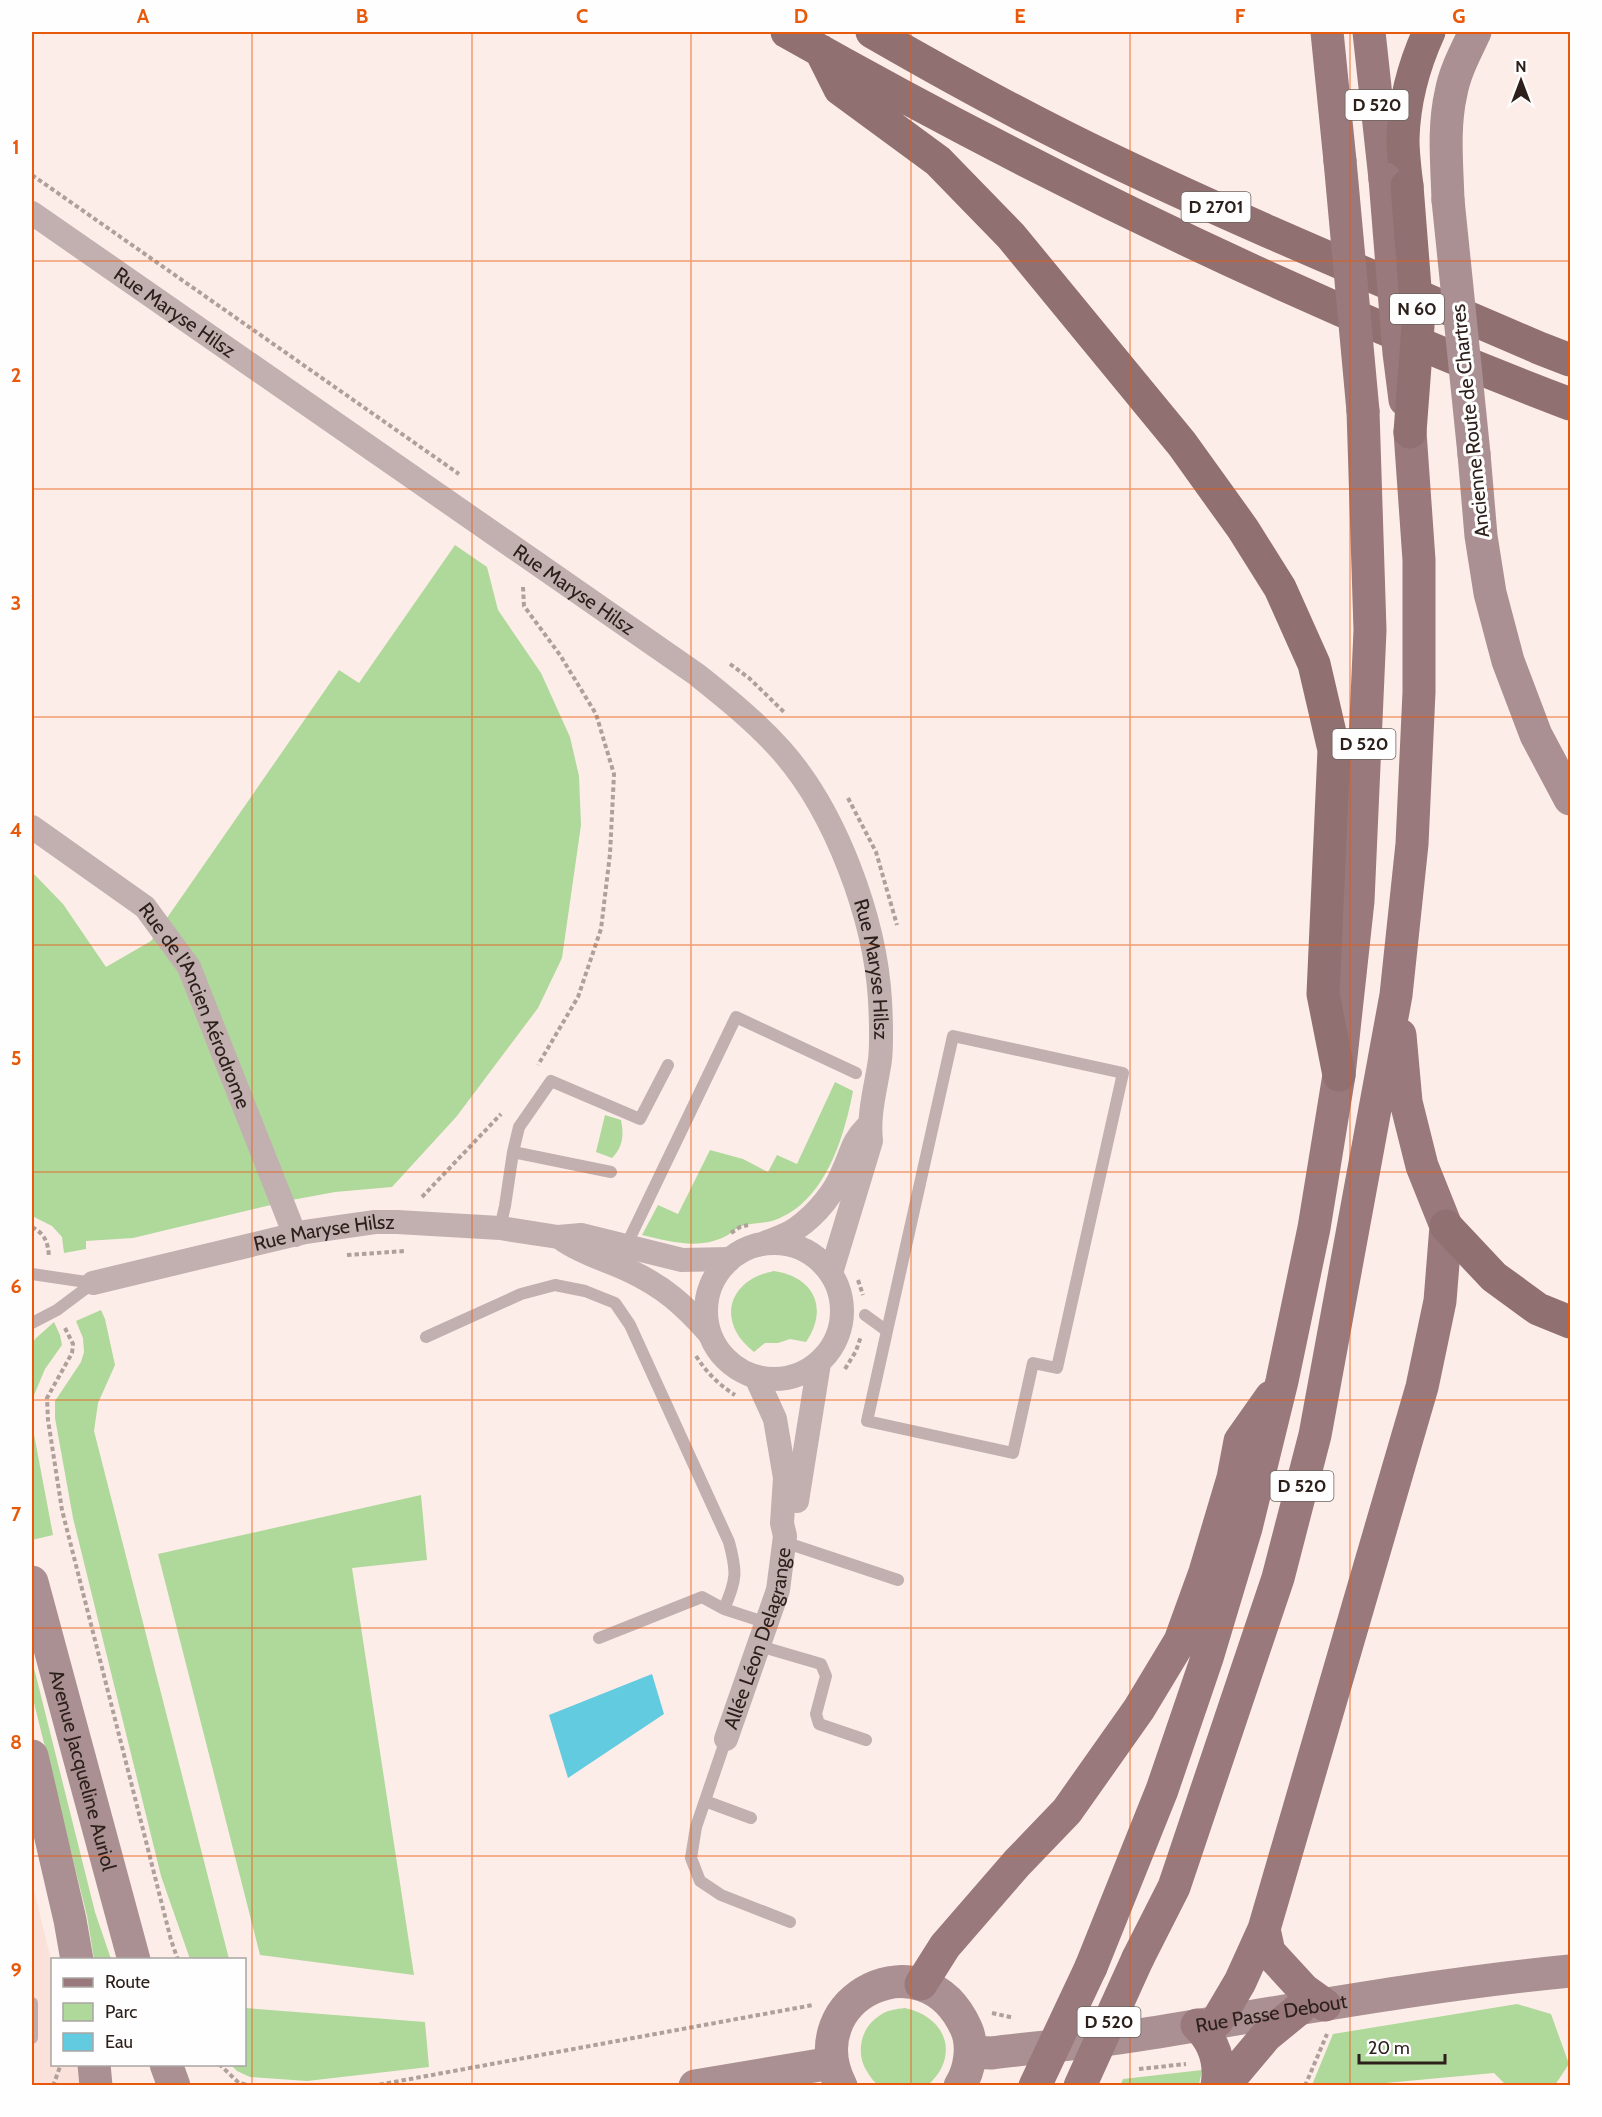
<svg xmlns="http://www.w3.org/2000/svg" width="1602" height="2117" font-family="Cabin,sans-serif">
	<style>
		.industrial { fill: #fae1d9 }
		.green { fill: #afd89b }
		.water { fill: #62cbdf }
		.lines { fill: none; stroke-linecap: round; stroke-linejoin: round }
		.path { stroke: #afa09b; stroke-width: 4; stroke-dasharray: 4.5 3; stroke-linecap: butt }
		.service { stroke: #c2b0b1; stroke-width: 12 }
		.minor { stroke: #c2b0b1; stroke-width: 24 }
		.secondary { stroke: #aa9092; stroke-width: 33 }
		.primary { stroke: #99797b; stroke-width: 33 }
		.trunk { stroke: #917072; stroke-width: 33 }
		.secondary-bridge { stroke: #aa9092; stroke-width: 33 }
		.primary-bridge { stroke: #99797b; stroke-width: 33 }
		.trunk-bridge { stroke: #917072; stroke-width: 33 }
		.grid { fill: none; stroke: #e8590c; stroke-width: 1.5; stroke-opacity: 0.55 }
		.labels { text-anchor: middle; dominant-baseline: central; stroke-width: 6; stroke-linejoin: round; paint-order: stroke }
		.shield { fill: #fefefe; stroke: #6c635f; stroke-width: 1.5 }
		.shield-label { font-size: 18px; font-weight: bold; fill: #2d201b }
		.street-label { font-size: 20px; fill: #2d201b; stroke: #fefefe }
		.neatline { fill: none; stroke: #e8590c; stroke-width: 2 }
		.grid-label { font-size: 20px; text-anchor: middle; font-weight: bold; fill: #e8590c }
	</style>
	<rect width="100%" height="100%" fill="#fdede8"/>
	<path class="industrial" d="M 32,1882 L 52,1964 L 52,2064 L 78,2065 L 83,2085 L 32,2085 Z"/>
	<path class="green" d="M 455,545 L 487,567 L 498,610 L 541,673 L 570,737 L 579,776 L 581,825 L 562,958 L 538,1008 L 457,1116 L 392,1187 L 335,1192 L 292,1200 L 133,1238 L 86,1241 L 86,1249 L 64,1253 L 62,1237 L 52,1226 L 32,1216 L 32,872 L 63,904 L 106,967 L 151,941 L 339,670 L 359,683 Z
		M 835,1082 L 853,1091 C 844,1138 825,1202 775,1220 C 764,1224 750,1222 739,1227 C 734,1230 729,1235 724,1237 C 697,1250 669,1241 642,1235 L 658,1205 L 678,1214 L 710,1150 L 743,1159 L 768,1172 L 777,1155 L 797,1164 Z
		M 605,1115 L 621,1120 C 624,1135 623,1147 612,1158 L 596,1152 Z
		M 774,1271 C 814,1277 829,1308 806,1342 L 790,1339 L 778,1343 L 765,1343 L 754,1352 C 716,1323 727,1280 774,1271 Z
		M 101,1310 L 105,1319 L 115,1365 L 98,1403 L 94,1431 L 229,1959 L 190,1959 L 161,1876 L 73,1518 L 55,1418 L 55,1401 L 81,1362 L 84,1352 L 83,1338 L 76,1321 Z
		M 54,1322 L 60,1335 L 62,1345 L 45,1369 L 32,1400 L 32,1416 L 32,1345 L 35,1339 Z
		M 32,1429 L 33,1429 L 53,1535 L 32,1540 Z
		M 421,1495 L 427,1560 L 352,1568 L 414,1975 L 260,1955 L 158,1554 Z
		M 32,1660 L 95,1912 L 111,1959 L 94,1959 L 87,1916 L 32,1695 Z
		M 1517,2004 L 1551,2014 L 1569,2064 L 1555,2085 L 1506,2085 L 1494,2073 L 1364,2085 L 1312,2085 L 1333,2034 Z
		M 245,2008 L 425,2022 L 429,2067 L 307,2081 L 250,2077 L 237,2071 L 231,2065 L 244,2064 Z
		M 905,2008 C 947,2017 960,2056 928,2085 C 913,2086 895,2088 881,2086 C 875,2084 871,2078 868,2073 C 855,2055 860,2028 879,2016 C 887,2010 896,2009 905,2008 Z
		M 1202,2070 L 1199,2085 L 1120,2086 L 1123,2079 Z"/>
	<path class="water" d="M 652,1674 L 664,1714 L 568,1778 L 549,1715 Z"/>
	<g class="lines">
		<path class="path" d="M 32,175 L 459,474
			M 523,587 L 524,606 L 560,655 L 596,714 L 614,774 L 610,854 L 601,929 L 578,997 L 538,1065
			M 730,664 L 749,678 L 785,713
			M 848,798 L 876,852 L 897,925
			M 422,1197 L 501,1114
			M 32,1227 C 45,1234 48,1242 49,1257
			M 731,1233 L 740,1227 L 748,1225
			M 347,1255 L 405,1251
			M 858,1280 L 863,1295
			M 65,1328 L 73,1344 L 72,1353 L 47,1398 L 48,1420 L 62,1510 L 171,1940 L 178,1960
			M 696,1356 C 707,1373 718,1384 735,1395
			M 845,1369 L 856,1351 L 861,1336
			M 992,2013 L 1014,2018
			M 219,2064 L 239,2083 L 254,2086
			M 1139,2069 L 1186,2064
			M 53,2086 L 61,2064
			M 372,2086 L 813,2005
			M 1305,2086 L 1327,2034"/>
		<path class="service" d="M 513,1152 L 519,1127 L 551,1081 L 640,1119 L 668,1065
			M 500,1228 L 505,1206 L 513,1152 L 611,1172
			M 626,1246 L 736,1017 L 856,1073
			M 32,1274 L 93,1283
			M 865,1315 L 887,1331 L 867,1421 L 1013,1453 L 1033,1363 L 1057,1368 L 1123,1073 L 953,1036 L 887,1331
			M 32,1323 L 57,1310 L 93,1283
			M 426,1337 L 521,1294 L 555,1285 L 585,1291 L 615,1303 L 630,1325 L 729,1542 C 737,1572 737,1579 724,1609 L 767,1623
			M 784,1542 L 898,1580
			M 599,1638 L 702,1597 L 724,1609
			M 759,1646 L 821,1664 L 826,1676 L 816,1714 L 819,1724 L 866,1740
			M 726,1739 L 696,1827 L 691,1858 L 700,1881 L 721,1895 L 790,1922
			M 705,1801 L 751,1818
			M 32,2003 L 32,2038"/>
		<g class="minor">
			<path id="s1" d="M 32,213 L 696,674 C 726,698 755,721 781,750 C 836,812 875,918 880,1000 C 881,1019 882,1041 880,1060 C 876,1087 868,1113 871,1141 L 831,1273"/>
			<path id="s2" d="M 32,827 L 145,907 L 189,967 L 295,1235"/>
			<path d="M 563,1240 C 583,1254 607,1260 630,1271 C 664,1287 684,1305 709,1333"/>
			<path d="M 767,1242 C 777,1238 789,1234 797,1228 C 817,1214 835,1192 844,1169 C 852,1152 852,1142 866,1128"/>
			<circle cx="774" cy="1311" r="68"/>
			<path id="s3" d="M 93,1283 L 305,1232 L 375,1222 L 397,1222 L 500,1228 L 558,1237 L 581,1235 L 682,1260 L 729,1259"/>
			<path d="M 797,1501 L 819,1363"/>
			<path id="s4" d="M 726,1739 L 778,1590 L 785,1536 L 782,1523 L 785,1478 L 775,1419 L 756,1377"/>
		</g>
		<g class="secondary">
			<path d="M 1448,200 C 1447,165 1443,128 1451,93 C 1455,71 1466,51 1475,32"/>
			<path d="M 1474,454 L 1481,536 L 1490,593 L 1508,661 L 1536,735 L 1570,799"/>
			<path id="s5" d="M 32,1582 L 134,1960"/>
			<path d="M 32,1756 L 70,1920 L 77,1960"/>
			<path id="s6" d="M 971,2052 L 991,2053 C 1040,2047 1090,2043 1139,2035 C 1283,2012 1426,1985 1570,1971"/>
			<path d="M 94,2064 L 96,2086"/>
			<path d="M 166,2064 L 174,2086"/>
			<path d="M 695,2086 L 832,2063"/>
			<path d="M 841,2086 C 796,1998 924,1934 966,2028 C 974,2045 970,2070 960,2086"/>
		</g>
		<path class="primary" d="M 1327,32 L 1340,161
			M 1369,32 L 1385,179
			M 1138,1958 L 1174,1887 L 1278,1578 L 1315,1435 L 1396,995 L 1412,844 L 1419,692 L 1419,560 L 1410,432
			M 1091,1967 L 1162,1790 L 1207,1658 L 1246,1528 L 1282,1381 L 1314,1228 L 1339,1075 L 1358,901 L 1370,630 L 1363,411
			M 921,1984 L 945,1946 L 1017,1863 L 1067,1811 L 1139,1709 L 1180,1641 L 1205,1572 L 1233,1478 L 1240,1441 L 1271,1397
			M 1325,2005 L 1304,1990 L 1269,1952 L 1264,1929 L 1422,1387 L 1440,1301 L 1446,1226 L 1422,1166 L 1406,1102 L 1400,1035
			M 1217,2021 L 1240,1982 L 1264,1929
			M 1197,2025 C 1214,2041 1221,2062 1217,2086
			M 1224,2086 L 1266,2036 L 1299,2009"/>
		<path class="trunk" d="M 787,32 C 1038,174 1300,301 1570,404
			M 872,32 C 950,77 1030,121 1112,160 C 1252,227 1396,286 1539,348 L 1570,360
			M 821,51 L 840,89 L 938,161 L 1011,236 L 1182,444 L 1243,529 L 1280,588 L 1314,664 L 1334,750 L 1323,994 L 1339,1075
			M 1407,186 C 1405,170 1403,155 1403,139 C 1404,102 1414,65 1429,32
			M 1446,1226 L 1494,1277 L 1538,1309 L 1570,1322"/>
		<path class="secondary-bridge" d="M 1448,200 L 1474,454"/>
		<path class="primary-bridge" d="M 1340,161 L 1363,411
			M 1385,179 L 1399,353 L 1405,400
			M 1035,2086 L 1091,1967
			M 1080,2086 L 1138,1958"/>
		<path class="trunk-bridge" d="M 1407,186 L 1418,326 L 1410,432"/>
	</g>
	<path class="grid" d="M 252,32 L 252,2086M 472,32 L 472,2086M 691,32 L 691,2086M 911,32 L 911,2086M 1130,32 L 1130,2086M 1350,32 L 1350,2086M 32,261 L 1570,261M 32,489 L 1570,489M 32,717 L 1570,717M 32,945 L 1570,945M 32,1172 L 1570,1172M 32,1400 L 1570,1400M 32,1628 L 1570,1628M 32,1856 L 1570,1856"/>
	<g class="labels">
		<g class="shield">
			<rect x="1345.5" y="90" width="63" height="30" rx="4.5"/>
			<rect x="1181.5" y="192" width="69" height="30" rx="4.5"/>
			<rect x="1390" y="294" width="54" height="30" rx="4.5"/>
			<rect x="1332.5" y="729" width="63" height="30" rx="4.5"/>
			<rect x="1270.5" y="1471" width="63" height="30" rx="4.5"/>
			<rect x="1077.5" y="2007" width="63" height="30" rx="4.5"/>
		</g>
		<g class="shield-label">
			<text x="1377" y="105">D 520</text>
			<text x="1216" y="207">D 2701</text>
			<text x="1417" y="309">N 60</text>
			<text x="1364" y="744">D 520</text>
			<text x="1302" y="1486">D 520</text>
			<text x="1109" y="2022">D 520</text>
		</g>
		<g class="street-label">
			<text stroke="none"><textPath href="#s1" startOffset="174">Rue Maryse Hilsz</textPath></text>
			<text transform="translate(1470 421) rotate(-96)">Ancienne Route de Chartres</text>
			<text stroke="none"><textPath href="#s1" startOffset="660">Rue Maryse Hilsz</textPath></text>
			<text stroke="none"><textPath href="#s1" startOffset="1164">Rue Maryse Hilsz</textPath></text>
			<text stroke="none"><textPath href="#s2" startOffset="250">Rue de l'Ancien Aérodrome</textPath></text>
			<text stroke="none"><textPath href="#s3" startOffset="237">Rue Maryse Hilsz</textPath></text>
			<text stroke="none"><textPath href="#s4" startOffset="106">Allée Léon Delagrange</textPath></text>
			<text stroke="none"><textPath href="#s5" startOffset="195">Avenue Jacqueline Auriol</textPath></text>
			<text stroke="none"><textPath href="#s6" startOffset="303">Rue Passe Debout</textPath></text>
		</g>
	</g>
	<rect width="1602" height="2117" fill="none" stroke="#fefefe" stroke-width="66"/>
	<rect x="51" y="1958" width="195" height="108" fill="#fefefe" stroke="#aaa5a3" stroke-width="1.5"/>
	<rect x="63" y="1978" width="30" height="9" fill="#99797b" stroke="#aaa5a3" stroke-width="1.5"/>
	<text x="105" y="1988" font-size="18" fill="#2d201b">Route</text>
	<rect x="63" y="2003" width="30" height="18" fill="#afd89b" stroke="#aaa5a3" stroke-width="1.5"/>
	<text x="105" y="2018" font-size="18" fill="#2d201b">Parc</text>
	<rect x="63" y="2033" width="30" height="18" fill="#62cbdf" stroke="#aaa5a3" stroke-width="1.5"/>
	<text x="105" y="2048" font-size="18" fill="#2d201b">Eau</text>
	<g transform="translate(1521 81)" stroke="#fefefe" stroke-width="4.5" paint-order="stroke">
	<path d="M0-4.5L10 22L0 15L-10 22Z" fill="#2d201b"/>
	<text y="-9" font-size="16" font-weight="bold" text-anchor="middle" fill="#2d201b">N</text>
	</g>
	<path d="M1359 2054v9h86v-9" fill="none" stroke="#2d201b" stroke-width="3"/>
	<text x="1368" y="2054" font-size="18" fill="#2d201b" stroke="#fefefe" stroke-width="4.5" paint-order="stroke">20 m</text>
	<rect x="33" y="33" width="1536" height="2051" class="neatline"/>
	<g class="grid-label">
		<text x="143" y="23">A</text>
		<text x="362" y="23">B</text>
		<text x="582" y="23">C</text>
		<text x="801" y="23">D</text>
		<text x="1020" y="23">E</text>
		<text x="1240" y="23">F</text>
		<text x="1459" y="23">G</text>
		<text x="16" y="154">1</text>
		<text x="16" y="382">2</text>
		<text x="16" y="610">3</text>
		<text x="16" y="837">4</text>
		<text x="16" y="1065">5</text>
		<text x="16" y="1293">6</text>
		<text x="16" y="1521">7</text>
		<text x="16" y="1749">8</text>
		<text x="16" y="1977">9</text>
	</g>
</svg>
